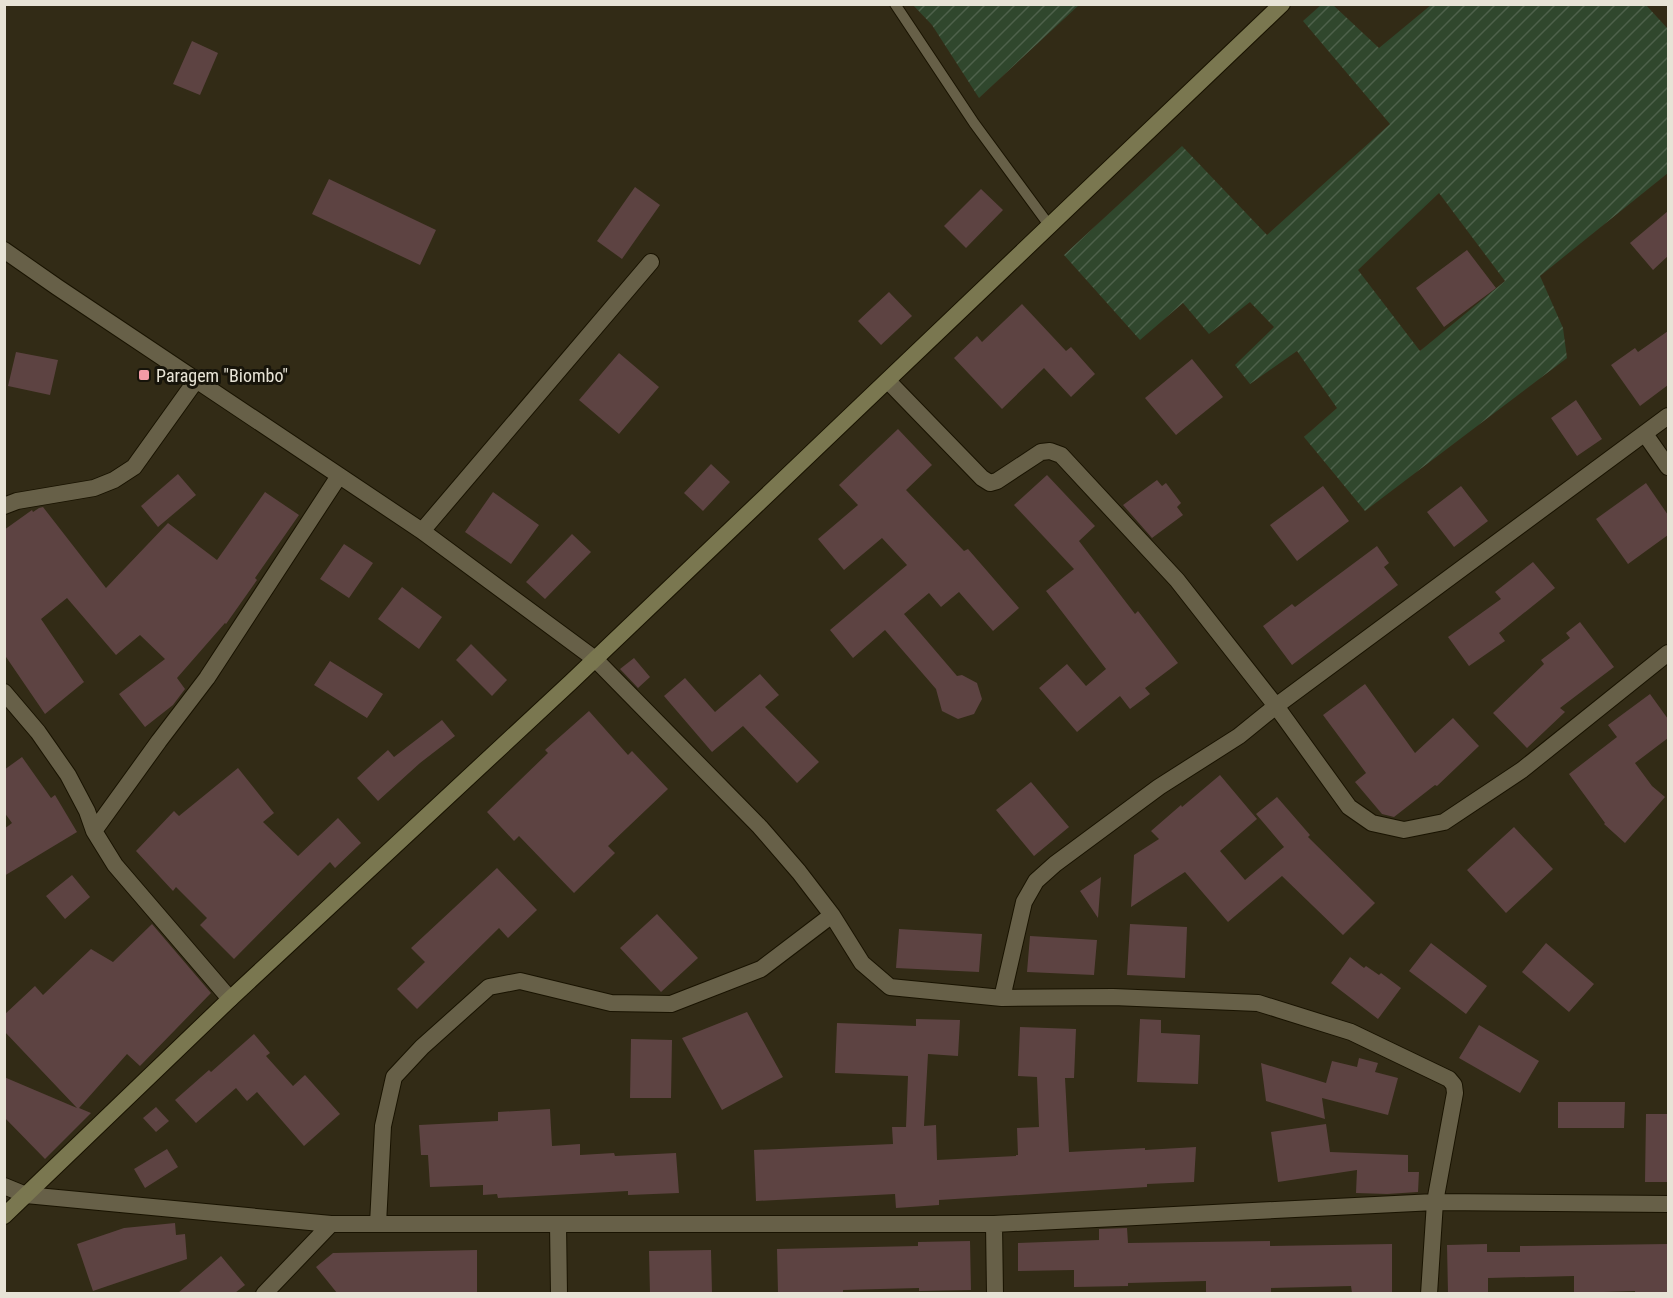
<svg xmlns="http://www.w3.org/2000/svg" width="1673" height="1298" font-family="'Roboto Condensed',sans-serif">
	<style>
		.garden { fill: url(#garden-furrows); fill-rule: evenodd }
		.building { fill: #5d4342 }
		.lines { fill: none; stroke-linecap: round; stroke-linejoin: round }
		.service-casing { stroke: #191301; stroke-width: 12 }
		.minor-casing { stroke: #191301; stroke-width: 18 }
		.tertiary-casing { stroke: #191301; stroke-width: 18 }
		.secondary-casing { stroke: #191301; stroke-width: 18 }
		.service { stroke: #676048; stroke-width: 10 }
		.minor { stroke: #676048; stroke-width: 16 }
		.tertiary { stroke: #676048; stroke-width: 16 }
		.secondary { stroke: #7a7750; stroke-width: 16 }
		.poi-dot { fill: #f49aa6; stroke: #17140a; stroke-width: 2 }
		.labels { text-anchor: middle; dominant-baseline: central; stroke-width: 6; stroke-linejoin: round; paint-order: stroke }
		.poi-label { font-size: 18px; fill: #e7e3d6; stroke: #17140a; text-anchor: start }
	</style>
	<defs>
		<pattern id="garden-furrows" width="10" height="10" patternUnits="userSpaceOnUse" patternTransform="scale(1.5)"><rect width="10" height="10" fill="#30472d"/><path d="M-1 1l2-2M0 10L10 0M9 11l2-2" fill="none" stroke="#4e614b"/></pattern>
	</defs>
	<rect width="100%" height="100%" fill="#322b16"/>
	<path class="garden" d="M 913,5 L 1079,5 L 979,98 L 932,25 Z
		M 1321,5 L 1333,5 L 1379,48 L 1431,5 L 1646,5 L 1668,29 L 1668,173 L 1540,276 L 1563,328 L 1567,358 L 1365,511 L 1304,437 L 1337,408 L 1297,351 L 1250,384 L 1235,365 L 1274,327 L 1250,302 L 1209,334 L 1183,303 L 1140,340 L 1064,255 L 1182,146 L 1267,235 L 1390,124 L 1303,21 ZM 1439,193 L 1505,281 L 1420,351 L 1358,270 Z"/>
	<path class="building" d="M 192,41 L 218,53 L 200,95 L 173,84 Z
		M 329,179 L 436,230 L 420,265 L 312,214 Z
		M 635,187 L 660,205 L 622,259 L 597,241 Z
		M 981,189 L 1003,210 L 966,248 L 944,226 Z
		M 1668,211 L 1668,256 L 1653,270 L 1630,243 Z
		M 1467,250 L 1496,288 L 1444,327 L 1416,288 Z
		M 889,292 L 912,316 L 881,345 L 858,321 Z
		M 1022,304 L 1066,351 L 1071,347 L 1095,374 L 1071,397 L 1044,368 L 1002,409 L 954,358 L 977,336 L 982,342 Z
		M 1668,331 L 1668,385 L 1640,406 L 1611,365 L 1635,348 L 1638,352 Z
		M 16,352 L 58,360 L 50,395 L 8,386 Z
		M 619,353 L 659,387 L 619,434 L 579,400 Z
		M 1192,359 L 1223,397 L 1176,435 L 1145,398 Z
		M 1576,400 L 1602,439 L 1577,456 L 1551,418 Z
		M 898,429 L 932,465 L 906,490 L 964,551 L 968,549 L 1019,608 L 993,631 L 959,592 L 941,607 L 929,593 L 904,614 L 957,676 L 962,675 L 977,683 L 982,699 L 974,714 L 958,719 L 942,711 L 936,689 L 885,630 L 853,658 L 830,630 L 907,565 L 882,538 L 844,570 L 818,539 L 858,505 L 839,485 Z
		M 711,464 L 730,482 L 703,511 L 684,493 Z
		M 178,474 L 196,495 L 158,527 L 141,506 Z
		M 1047,475 L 1095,526 L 1079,541 L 1135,614 L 1138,611 L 1178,663 L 1145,688 L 1150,694 L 1130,709 L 1120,696 L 1077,732 L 1039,688 L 1067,664 L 1086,686 L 1106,669 L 1046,591 L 1074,569 L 1014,505 Z
		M 1157,480 L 1162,486 L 1166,483 L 1181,503 L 1177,507 L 1183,515 L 1152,538 L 1123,505 Z
		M 1646,483 L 1668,515 L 1668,535 L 1628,564 L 1596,519 Z
		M 1323,486 L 1349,521 L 1297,561 L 1270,525 Z
		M 1461,486 L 1488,521 L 1454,547 L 1427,512 Z
		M 265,492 L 299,515 L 255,578 L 257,580 L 226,624 L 225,623 L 177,678 L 185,689 L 173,705 L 145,727 L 119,694 L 165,659 L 140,635 L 116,655 L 67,598 L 41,619 L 84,682 L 45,714 L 4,654 L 4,530 L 32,510 L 33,512 L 39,508 L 43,507 L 106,588 L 168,523 L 217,560 Z
		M 493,492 L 539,525 L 511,564 L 465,532 Z
		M 572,534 L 591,552 L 545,599 L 526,582 Z
		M 344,544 L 373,563 L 349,598 L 320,579 Z
		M 1377,546 L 1389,563 L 1384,567 L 1398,585 L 1292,665 L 1263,626 L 1292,604 L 1295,607 Z
		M 1533,562 L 1555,588 L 1499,633 L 1505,641 L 1469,666 L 1448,637 L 1501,599 L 1495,592 Z
		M 402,587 L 442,617 L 419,649 L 378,619 Z
		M 1580,622 L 1614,667 L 1560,708 L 1565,712 L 1527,748 L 1493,713 L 1544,664 L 1541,660 L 1570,638 L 1566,633 Z
		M 471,644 L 507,680 L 492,696 L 456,660 Z
		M 634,658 L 650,677 L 638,688 L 620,669 Z
		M 330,661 L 383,694 L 367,718 L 314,685 Z
		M 760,674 L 779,695 L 765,707 L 819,762 L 797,783 L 743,726 L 712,752 L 664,696 L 685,678 L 715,712 Z
		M 1365,684 L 1415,753 L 1453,718 L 1479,746 L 1437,786 L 1435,785 L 1394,817 L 1382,814 L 1355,782 L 1366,773 L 1323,715 Z
		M 1650,694 L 1668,719 L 1668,738 L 1635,763 L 1652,786 L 1665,797 L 1625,843 L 1604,824 L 1605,823 L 1569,774 L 1617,737 L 1608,725 Z
		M 589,711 L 628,755 L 632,751 L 668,789 L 608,846 L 615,853 L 574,893 L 519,836 L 514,841 L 487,812 L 548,753 L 545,750 Z
		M 442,720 L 455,736 L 420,763 L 378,801 L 357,778 L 388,750 L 394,757 Z
		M 22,757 L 51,798 L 55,795 L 77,832 L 4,876 L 4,829 L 12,823 L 4,812 L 4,770 Z
		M 238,768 L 274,813 L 263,822 L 298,856 L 338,818 L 361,843 L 335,868 L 330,862 L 234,959 L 200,925 L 207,918 L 176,887 L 173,891 L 136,851 L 174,811 L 179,816 Z
		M 1220,775 L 1257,819 L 1220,851 L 1245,880 L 1284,847 L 1256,814 L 1277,797 L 1310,835 L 1308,837 L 1375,903 L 1343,935 L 1282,876 L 1228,922 L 1185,872 L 1131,907 L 1134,855 L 1159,839 L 1151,831 L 1181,805 L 1182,807 Z
		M 1031,782 L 1069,827 L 1034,856 L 996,810 Z
		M 1514,827 L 1553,869 L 1506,913 L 1467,870 Z
		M 497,868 L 537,910 L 508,938 L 499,928 L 417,1009 L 397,989 L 425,962 L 411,948 Z
		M 72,875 L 90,897 L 65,919 L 46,896 Z
		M 1101,877 L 1098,918 L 1080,891 Z
		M 657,914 L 698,958 L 661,992 L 620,948 Z
		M 152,924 L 211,993 L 140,1066 L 127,1054 L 79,1108 L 91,1113 L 45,1159 L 4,1117 L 4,1077 L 77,1108 L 4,1031 L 4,1015 L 35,986 L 43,995 L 91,949 L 113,962 Z
		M 1130,924 L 1187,927 L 1185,978 L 1127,975 Z
		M 899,929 L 982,934 L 979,972 L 896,968 Z
		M 1030,936 L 1097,940 L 1094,975 L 1027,972 Z
		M 1431,943 L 1487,986 L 1466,1014 L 1409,971 Z
		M 1546,943 L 1594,984 L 1569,1012 L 1522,972 Z
		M 1350,957 L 1364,968 L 1366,966 L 1379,975 L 1381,973 L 1401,988 L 1378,1019 L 1331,983 Z
		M 747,1012 L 783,1077 L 722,1110 L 682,1038 Z
		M 916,1019 L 960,1020 L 958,1056 L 928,1054 L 924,1126 L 936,1125 L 937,1160 L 1016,1156 L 1016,1155 L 1018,1155 L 1017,1128 L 1039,1127 L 1037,1077 L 1018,1076 L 1020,1027 L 1076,1029 L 1074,1078 L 1065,1078 L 1069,1152 L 1145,1148 L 1145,1150 L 1196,1147 L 1194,1182 L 1147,1184 L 1147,1187 L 939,1200 L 939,1205 L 896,1208 L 895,1194 L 756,1201 L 754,1150 L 893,1144 L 892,1127 L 906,1127 L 908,1076 L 835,1073 L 837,1023 L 916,1026 Z
		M 1140,1019 L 1161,1020 L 1161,1033 L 1200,1035 L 1198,1084 L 1137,1082 Z
		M 1479,1025 L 1539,1061 L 1520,1093 L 1459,1058 Z
		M 254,1034 L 270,1053 L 266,1056 L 293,1086 L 305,1075 L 340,1114 L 304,1146 L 257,1092 L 247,1101 L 236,1088 L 196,1123 L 175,1100 L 209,1070 L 211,1072 Z
		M 631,1039 L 672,1040 L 671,1098 L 630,1098 Z
		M 1359,1058 L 1378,1063 L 1375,1072 L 1398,1078 L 1388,1115 L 1322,1098 L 1325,1119 L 1266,1101 L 1261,1063 L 1326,1083 L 1332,1061 L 1357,1067 Z
		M 1558,1102 L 1625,1102 L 1624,1128 L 1558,1128 Z
		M 156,1107 L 169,1121 L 156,1132 L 143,1118 Z
		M 550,1109 L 552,1146 L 580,1144 L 580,1155 L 614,1153 L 615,1156 L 676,1153 L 679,1193 L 628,1195 L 628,1191 L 498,1198 L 497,1194 L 483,1195 L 483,1185 L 430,1187 L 428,1155 L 421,1155 L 419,1125 L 498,1121 L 498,1112 Z
		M 1646,1114 L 1668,1114 L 1668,1182 L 1645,1182 Z
		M 1326,1124 L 1330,1152 L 1408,1155 L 1408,1172 L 1419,1172 L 1418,1192 L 1387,1194 L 1356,1193 L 1357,1170 L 1278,1182 L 1271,1132 Z
		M 167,1149 L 178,1167 L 145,1188 L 134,1169 Z
		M 175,1223 L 176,1235 L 185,1234 L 187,1259 L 93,1291 L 77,1244 L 124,1228 Z
		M 1127,1228 L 1128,1243 L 1270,1241 L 1270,1246 L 1392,1244 L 1392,1293 L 1352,1293 L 1351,1286 L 1271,1288 L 1271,1293 L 1206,1293 L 1206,1281 L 1128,1283 L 1128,1286 L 1074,1287 L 1074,1270 L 1018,1271 L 1018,1243 L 1099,1240 L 1099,1229 Z
		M 970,1241 L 971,1290 L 919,1291 L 919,1288 L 843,1290 L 843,1293 L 778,1293 L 777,1249 L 918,1246 L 918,1242 Z
		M 1487,1244 L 1487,1252 L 1520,1252 L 1520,1246 L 1668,1244 L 1668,1293 L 1635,1293 L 1635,1291 L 1574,1293 L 1574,1276 L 1488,1278 L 1488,1293 L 1448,1293 L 1447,1245 Z
		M 477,1250 L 477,1293 L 337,1293 L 316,1267 L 333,1253 Z
		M 711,1250 L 712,1293 L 650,1293 L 649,1251 Z
		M 221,1256 L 245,1285 L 235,1293 L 178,1293 Z"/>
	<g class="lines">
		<g class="service-casing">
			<path id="service" d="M 895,4 L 974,123 L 1049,225"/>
		</g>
		<g class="minor-casing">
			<path id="minor" d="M 4,250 L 57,287 L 422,531 L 595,659 L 760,827 L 799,872 L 832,915 L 862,963 L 890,987 L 1002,998 L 1113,997 L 1258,1003 L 1351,1032 L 1449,1079 L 1454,1085 L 1455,1093 L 1435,1202 L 1429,1294
				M 888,381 L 982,478 L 990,483 L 997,481 L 1041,452 L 1050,451 L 1061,455 L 1177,580 L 1276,706 L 1349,807 L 1372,823 L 1404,830 L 1444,822 L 1522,770 L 1668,653
				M 1645,434 L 1668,467
				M 4,506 L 17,501 L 94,488 L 114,480 L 134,467 L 197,379
				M 422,531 L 651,262
				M 4,692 L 38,732 L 68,775 L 87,811 L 94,831 L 115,865 L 230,999
				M 94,831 L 159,741 L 207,678 L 339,476
				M 1002,998 L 1024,902 L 1036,881 L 1055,864 L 1159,787 L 1239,736 L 1276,706 L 1668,416
				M 26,1195 L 331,1224 L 994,1224 L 1435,1202 L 1668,1204
				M 378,1224 L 383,1126 L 394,1077 L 422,1047 L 489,987 L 520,981 L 611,1003 L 671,1004 L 761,969 L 832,915
				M 558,1224 L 559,1294
				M 994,1224 L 995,1294
				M 264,1294 L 331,1224"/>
		</g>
		<g class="tertiary-casing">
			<path id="tertiary" d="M 4,1186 L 26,1195"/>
		</g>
		<g class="secondary-casing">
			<path id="secondary" d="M 4,1216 L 230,999 L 571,682 L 1282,4"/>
		</g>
		<use href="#service" class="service"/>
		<use href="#minor" class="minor"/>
		<use href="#tertiary" class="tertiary"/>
		<use href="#secondary" class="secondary"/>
	</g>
	<rect class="poi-dot" x="138" y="369" width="12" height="12" rx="3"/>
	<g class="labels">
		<g class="poi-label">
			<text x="156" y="375">Paragem "Biombo"</text>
		</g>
	</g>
	<rect width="1673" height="1298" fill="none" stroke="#e7e3d6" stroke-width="12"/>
</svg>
